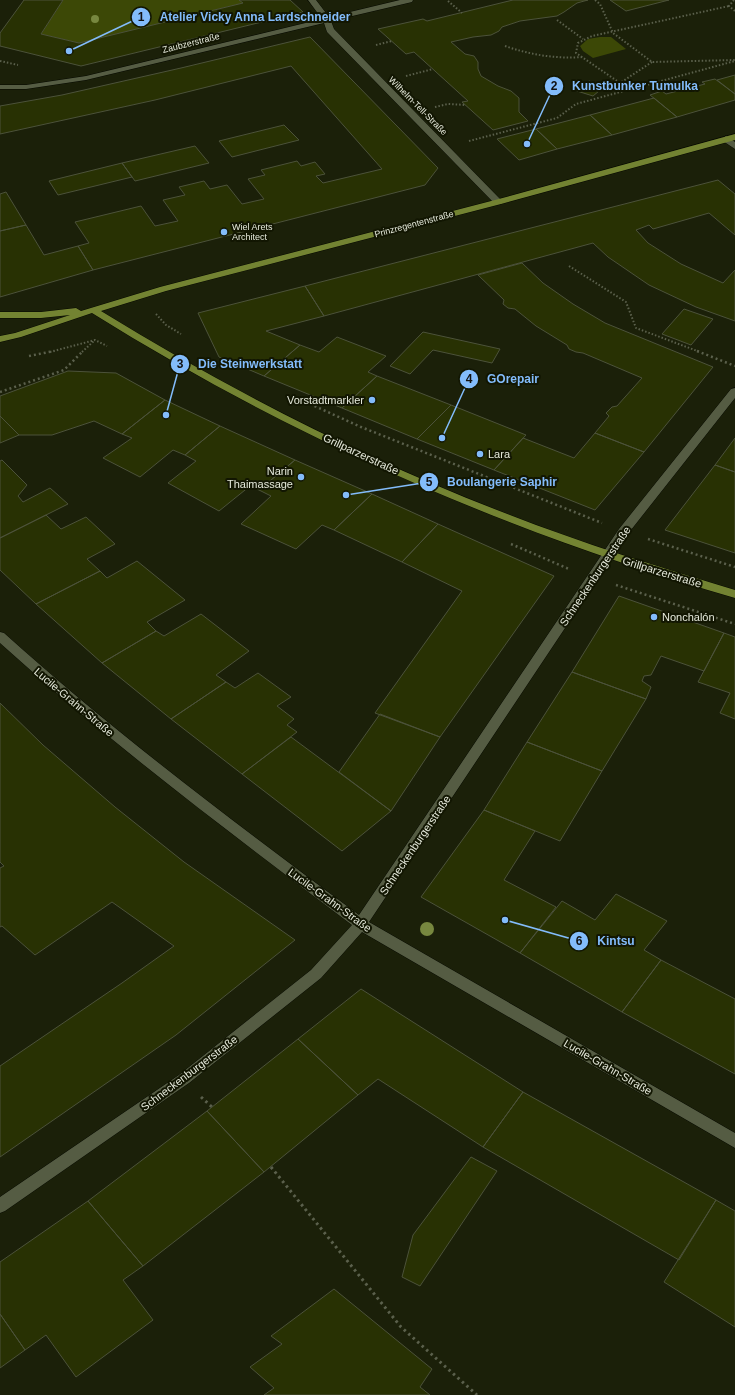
<svg xmlns="http://www.w3.org/2000/svg" width="735" height="1395" font-family="Helvetica,sans-serif">
	<style>
		.green { fill: #3c4806 }
		.building { fill: #283103; stroke: #4c523a }
		.lines { fill: none; stroke-linecap: round; stroke-linejoin: round }
		.minor-casing { stroke: #060900; stroke-width: 1 }
		.major-casing { stroke: #060900; stroke-width: 1 }
		.path-far2 { stroke: #5b604c; stroke-width: 2; stroke-dasharray: 1.5 2; stroke-linecap: butt }
		.path-far1 { stroke: #5b604c; stroke-width: 2.5; stroke-dasharray: 2 3; stroke-linecap: butt }
		.path { stroke: #5b604c; stroke-width: 3; stroke-dasharray: 2.5 3.5; stroke-linecap: butt }
		.minor { fill: #555c43; fill-rule: evenodd }
		.major { fill: #738332; fill-rule: evenodd }
		.tree { fill: #77873f }
		.poi-dot { fill: #83bcfb; stroke: #121602; stroke-width: 1.5 }
		.labels { text-anchor: middle; dominant-baseline: central; stroke-width: 4; stroke-linejoin: round; paint-order: stroke }
		.far-street-label { font-size: 9px; fill: #e5e9db; stroke: #121602 }
		.far-poi-label { font-size: 9px; fill: #e5e9db; stroke: #121602; text-anchor: start }
		.poi-label { font-size: 11px; fill: #e5e9db; stroke: #121602; text-anchor: end }
		.street-label { font-size: 11px; fill: #e5e9db; stroke: #121602 }
		.leader { fill: none; stroke: #83bcfb; stroke-width: 1.5 }
		.callout-dot { fill: #83bcfb; stroke: #121602; stroke-width: 1.5 }
		.mark-label { font-size: 12px; text-anchor: middle; font-weight: bold; fill: #111 }
		.callout-label { font-size: 12px; text-anchor: middle; font-weight: bold; fill: #83bcfb; stroke: #121602; stroke-width: 4; stroke-linejoin: round; paint-order: stroke }
	</style>
	<rect width="100%" height="100%" fill="#1b2009"/>
	<path class="green" d="M 63,0 L 239,0 L 243,3 L 79,43 L 41,34 Z
		M 600,37 L 611,37 L 626,49 L 593,58 L 583,51 L 580,46 L 588,39 Z"/>
	<path class="building" d="M 24,0 L 63,0 L 41,34 L 79,43 L 243,3 L 239,0 L 290,0 L 303,12 L 81,66 L 0,46 L 0,33 Z
		M 513,0 L 588,0 L 577,3 L 564,12 L 557,16 L 520,21 L 502,27 L 499,31 L 491,35 L 473,37 L 451,42 L 465,54 L 474,56 L 478,62 L 478,69 L 481,76 L 498,86 L 511,91 L 519,98 L 519,112 L 528,121 L 493,130 L 462,102 L 468,101 L 414,52 L 406,54 L 378,29 L 423,19 L 427,21 Z
		M 610,0 L 669,0 L 626,11 Z
		M 310,37 L 438,168 L 425,185 L 93,270 L 78,246 L 89,243 L 75,222 L 141,206 L 155,226 L 178,221 L 163,200 L 185,195 L 179,187 L 204,181 L 210,189 L 227,185 L 242,204 L 264,199 L 248,179 L 265,175 L 261,170 L 297,161 L 301,166 L 315,162 L 325,174 L 316,176 L 323,183 L 382,169 L 291,66 L 155,100 L 0,134 L 0,106 L 62,95 L 181,68 Z
		M 735,75 L 735,94 L 717,80 Z
		M 715,79 L 735,94 L 735,100 L 677,117 L 650,95 L 662,91 L 666,94 L 705,84 L 702,82 Z
		M 589,81 L 605,86 L 593,96 L 577,91 Z
		M 654,98 L 677,117 L 612,135 L 590,115 Z
		M 590,115 L 612,135 L 557,149 L 536,129 Z
		M 284,125 L 299,140 L 232,157 L 219,141 Z
		M 536,129 L 557,149 L 519,160 L 497,139 Z
		M 195,146 L 209,163 L 135,181 L 122,163 Z
		M 122,163 L 132,177 L 58,195 L 49,181 Z
		M 718,180 L 735,194 L 735,235 L 709,213 L 653,229 L 649,225 L 636,230 L 648,243 L 681,264 L 723,283 L 735,270 L 735,321 L 696,307 L 649,285 L 608,257 L 593,243 L 324,316 L 305,286 Z
		M 6,192 L 26,225 L 0,231 L 0,194 Z
		M 26,225 L 44,255 L 78,246 L 93,270 L 0,297 L 0,231 Z
		M 522,263 L 543,283 L 573,304 L 605,323 L 713,367 L 644,452 L 595,433 L 609,416 L 606,413 L 612,407 L 617,406 L 642,378 L 583,353 L 576,352 L 569,349 L 567,345 L 536,326 L 515,309 L 508,308 L 503,304 L 504,300 L 478,275 Z
		M 305,286 L 324,316 L 266,331 L 300,345 L 264,376 L 219,357 L 198,313 Z
		M 684,309 L 713,319 L 691,345 L 662,334 Z
		M 423,332 L 500,349 L 492,363 L 433,350 L 410,374 L 390,366 Z
		M 337,337 L 386,356 L 368,372 L 377,376 L 342,408 L 264,376 L 300,345 L 319,352 Z
		M 68,371 L 116,373 L 165,400 L 122,434 L 94,421 L 52,435 L 19,435 L 0,416 L 0,396 Z
		M 377,376 L 451,405 L 417,439 L 342,408 Z
		M 165,400 L 220,426 L 185,455 L 173,450 L 140,477 L 103,458 L 132,438 L 122,434 Z
		M 451,405 L 526,435 L 494,470 L 417,439 Z
		M 0,416 L 19,435 L 0,443 Z
		M 220,426 L 295,460 L 259,490 L 250,486 L 219,511 L 168,483 L 196,461 L 185,455 Z
		M 595,433 L 644,452 L 595,510 L 494,470 L 523,438 L 574,458 Z
		M 735,438 L 735,472 L 715,465 Z
		M 2,460 L 27,485 L 18,496 L 23,502 L 50,488 L 68,504 L 0,538 L 0,461 Z
		M 295,460 L 372,494 L 334,530 L 322,525 L 296,549 L 241,524 L 271,496 L 259,490 Z
		M 715,465 L 735,472 L 735,553 L 665,530 Z
		M 372,494 L 438,524 L 402,562 L 334,530 Z
		M 46,515 L 61,529 L 86,517 L 115,544 L 87,559 L 100,571 L 36,604 L 0,570 L 0,538 Z
		M 438,524 L 554,576 L 440,737 L 375,713 L 462,591 L 402,562 Z
		M 137,561 L 185,600 L 147,622 L 156,631 L 102,663 L 36,604 L 100,571 L 107,578 Z
		M 619,596 L 724,633 L 704,671 L 661,656 L 651,675 L 644,676 L 642,681 L 651,687 L 646,699 L 572,672 Z
		M 201,614 L 249,651 L 216,675 L 226,682 L 171,719 L 102,663 L 156,631 L 164,636 Z
		M 724,633 L 735,637 L 735,719 L 720,713 L 730,693 L 698,682 Z
		M 572,672 L 646,699 L 602,771 L 527,742 Z
		M 258,673 L 291,697 L 277,706 L 294,719 L 287,725 L 297,732 L 242,774 L 171,719 L 226,682 L 235,688 Z
		M 0,703 L 43,745 L 115,807 L 184,862 L 295,940 L 176,1035 L 0,1157 L 0,1066 L 122,983 L 174,946 L 112,902 L 35,955 L 2,926 L 0,927 L 0,868 L 4,866 L 0,862 Z
		M 380,714 L 440,737 L 391,811 L 339,772 Z
		M 291,737 L 391,811 L 342,851 L 242,774 Z
		M 527,742 L 602,771 L 560,841 L 484,810 Z
		M 484,810 L 535,831 L 504,880 L 556,907 L 520,953 L 421,897 Z
		M 616,894 L 667,921 L 644,950 L 661,960 L 622,1012 L 520,953 L 562,901 L 595,920 Z
		M 661,960 L 735,999 L 735,1074 L 622,1012 Z
		M 361,989 L 523,1092 L 483,1147 L 378,1079 L 358,1095 L 298,1039 Z
		M 298,1039 L 358,1095 L 264,1172 L 207,1111 Z
		M 523,1092 L 716,1200 L 679,1260 L 483,1147 Z
		M 207,1111 L 264,1172 L 143,1266 L 88,1201 Z
		M 471,1157 L 497,1171 L 420,1286 L 402,1277 L 413,1235 Z
		M 716,1200 L 735,1211 L 735,1327 L 664,1282 Z
		M 88,1201 L 143,1266 L 123,1280 L 153,1320 L 76,1377 L 46,1335 L 25,1350 L 0,1314 L 0,1262 Z
		M 334,1289 L 432,1369 L 420,1387 L 430,1395 L 264,1395 L 274,1388 L 250,1367 L 282,1344 L 271,1336 Z
		M 0,1314 L 25,1350 L 0,1368 Z"/>
	<g class="lines">
		<g class="minor-casing">
			<path id="minor" d="M 308,0 L 316,0 L 329,17 L 400,0 L 413,0 L 412,2 L 331,21 L 334,29 L 501,200 L 502,202 L 501,204 L 495,204 L 327,32 L 324,23 L 86,80 L 26,89 L 0,89 L 0,85 L 26,85 L 86,76 L 322,19 Z
				M 726,136 L 735,142 L 735,149 L 723,141 L 722,139 Z
				M 735,388 L 735,398 L 627,535 L 369,922 L 735,1133 L 735,1148 L 362,932 L 321,978 L 189,1083 L 5,1211 L 0,1213 L 0,1197 L 179,1075 L 311,970 L 352,925 C 232,834 111,744 0,643 L 0,632 L 4,633 C 117,735 238,825 359,915 L 619,529 L 731,389 Z"/>
		</g>
		<g class="major-casing">
			<path id="major" d="M 735,134 L 735,140 L 501,204 L 166,291 L 101,311 C 226,388 359,456 497,510 C 575,541 655,566 735,590 L 735,598 C 508,533 292,438 92,313 L 21,337 L 0,342 L 0,336 L 15,333 L 70,315 L 41,318 L 0,318 L 0,312 L 41,312 L 76,308 L 81,311 L 160,287 L 495,200 Z"/>
		</g>
		<path class="path-far2" d="M 595,0 L 600,4 L 613,33 L 652,62 L 735,60
			M 734,0 L 729,6 L 735,11
			M 448,1 L 462,13
			M 557,20 L 583,39
			M 376,45 L 392,41
			M 505,46 C 531,55 556,59 583,57
			M 0,61 L 18,65
			M 652,62 L 620,83 L 576,53 L 578,43 L 592,36 L 729,6
			M 406,76 L 433,69
			M 620,83 L 628,90
			M 435,107 L 448,104 L 466,105
			M 469,141 L 557,118 L 576,104 L 735,61
			M 569,266 L 626,302 L 636,328 L 700,352
			M 156,314 L 166,325 L 181,334
			M 50,352 L 95,340 L 107,346
			M 82,352 L 95,340"/>
		<path class="path-far1" d="M 697,351 L 735,366
			M 29,356 L 54,351
			M 0,392 L 64,370 L 83,351
			M 310,404 L 361,427 L 602,523
			M 648,539 L 735,567
			M 511,544 L 569,569
			M 616,585 L 735,624"/>
		<path class="path" d="M 201,1097 L 212,1107
			M 271,1167 L 401,1327 L 477,1395"/>
		<use href="#minor" class="minor"/>
		<use href="#major" class="major"/>
	</g>
	<g class="tree">
		<circle cx="95" cy="19" r="4"/>
		<circle cx="427" cy="929" r="7"/>
	</g>
	<g class="poi-dot">
		<circle cx="224" cy="232" r="4"/>
		<circle cx="372" cy="400" r="4"/>
		<circle cx="480" cy="454" r="4"/>
		<circle cx="301" cy="477" r="4"/>
		<circle cx="654" cy="617" r="4"/>
	</g>
	<g class="labels">
		<g class="far-street-label">
			<text transform="translate(191 43) rotate(-14)">Zaubzerstraße</text>
			<text transform="translate(418 106) rotate(45)">Wilhelm-Tell-Straße</text>
			<text transform="translate(414 224) rotate(-15)">Prinzregentenstraße</text>
		</g>
		<g class="far-poi-label">
			<text x="232" y="227">Wiel Arets<tspan x="232" dy="10">Architect</tspan></text>
		</g>
		<g class="poi-label">
			<text x="364" y="400">Vorstadtmarkler</text>
			<text x="488" y="454" text-anchor="start">Lara</text>
			<text x="293" y="471">Narin<tspan x="293" dy="13">Thaimassage</tspan></text>
			<text x="662" y="617" text-anchor="start">Nonchalón</text>
		</g>
		<g class="street-label">
			<text transform="translate(361 454) rotate(25)">Grillparzerstraße</text>
			<text transform="translate(662 572) rotate(17)">Grillparzerstraße</text>
			<text transform="translate(595 576) rotate(-56)">Schneckenburgerstraße</text>
			<text transform="translate(74 702) rotate(40)">Lucile-Grahn-Straße</text>
			<text transform="translate(415 845) rotate(-56)">Schneckenburgerstraße</text>
			<text transform="translate(330 900) rotate(36)">Lucile-Grahn-Straße</text>
			<text transform="translate(608 1067) rotate(30)">Lucile-Grahn-Straße</text>
			<text transform="translate(189 1073) rotate(-37)">Schneckenburgerstraße</text>
		</g>
	</g>
	<path class="leader" d="M69 51L141 17M527 144L554 86M166 415L180 364M442 438L469 379M346 495L429 482M505 920L579 941"/>
	<g class="callout-dot">
		<circle cx="69" cy="51" r="4"/>
		<circle cx="527" cy="144" r="4"/>
		<circle cx="166" cy="415" r="4"/>
		<circle cx="442" cy="438" r="4"/>
		<circle cx="346" cy="495" r="4"/>
		<circle cx="505" cy="920" r="4"/>
		<circle cx="141" cy="17" r="10"/>
		<circle cx="554" cy="86" r="10"/>
		<circle cx="180" cy="364" r="10"/>
		<circle cx="469" cy="379" r="10"/>
		<circle cx="429" cy="482" r="10"/>
		<circle cx="579" cy="941" r="10"/>
	</g>
	<g class="mark-label">
		<text x="141" y="21">1</text>
		<text x="554" y="90">2</text>
		<text x="180" y="368">3</text>
		<text x="469" y="383">4</text>
		<text x="429" y="486">5</text>
		<text x="579" y="945">6</text>
	</g>
	<g class="callout-label">
		<text x="255" y="21">Atelier Vicky Anna Lardschneider</text>
		<text x="635" y="90">Kunstbunker Tumulka</text>
		<text x="250" y="368">Die Steinwerkstatt</text>
		<text x="513" y="383">GOrepair</text>
		<text x="502" y="486">Boulangerie Saphir</text>
		<text x="616" y="945">Kintsu</text>
	</g>
</svg>
